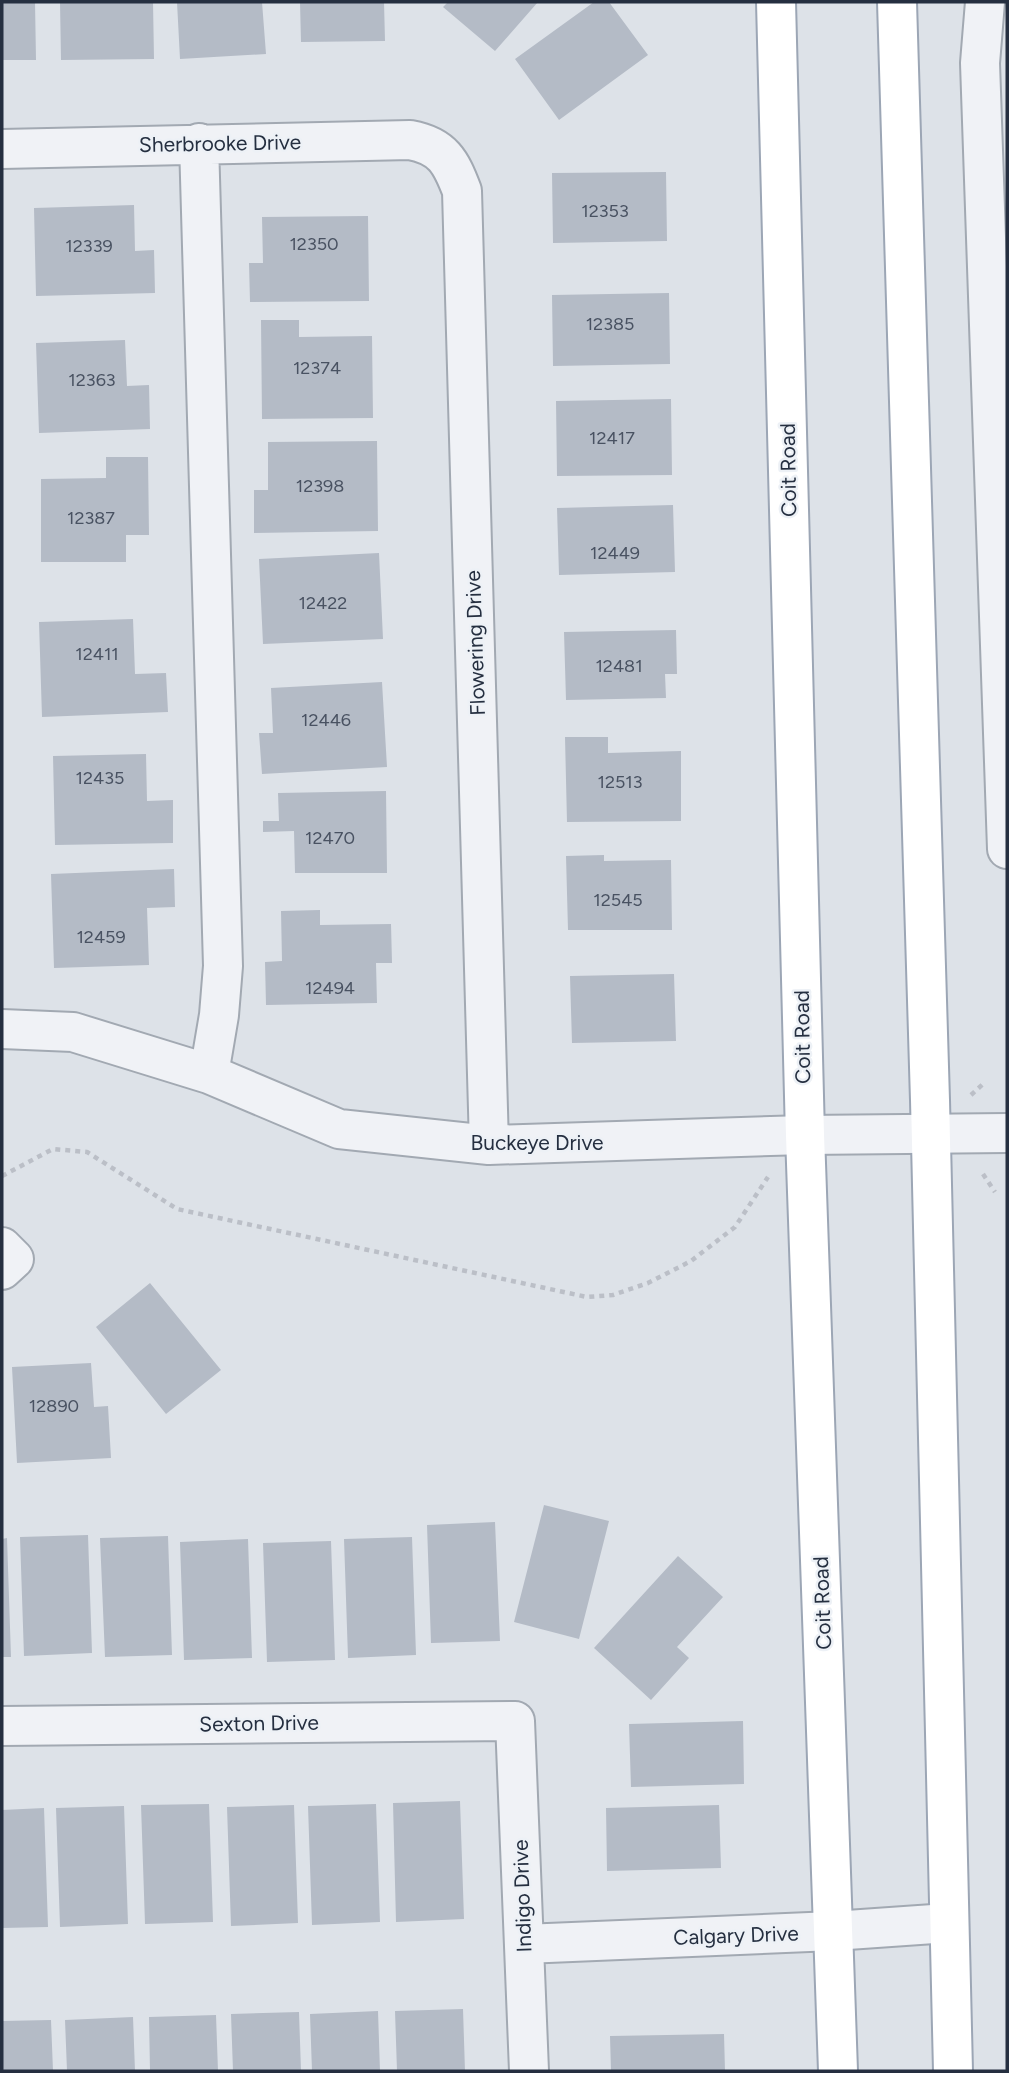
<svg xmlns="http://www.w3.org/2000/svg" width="1009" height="2073" font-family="Figtree,sans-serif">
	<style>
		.building { fill: #b4bbc6 }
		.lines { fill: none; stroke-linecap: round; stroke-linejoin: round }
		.minor-casing { stroke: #a2a9b2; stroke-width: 42 }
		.major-casing { stroke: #9ca6b5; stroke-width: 42 }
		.path { stroke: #bbbfc7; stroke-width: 4.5; stroke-dasharray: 5 5; stroke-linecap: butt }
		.minor { stroke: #f0f2f6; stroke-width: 38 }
		.major { stroke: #fff; stroke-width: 38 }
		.labels { text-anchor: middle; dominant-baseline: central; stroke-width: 5; stroke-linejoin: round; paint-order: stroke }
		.number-label { font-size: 18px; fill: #495262 }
		.street-label { font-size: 21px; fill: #252f40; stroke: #edf1f6 }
	</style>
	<rect width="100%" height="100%" fill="#dde2e8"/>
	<path class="building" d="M 2,2 L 35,2 L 36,60 L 2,60 Z
		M 60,2 L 153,2 L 154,59 L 61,60 Z
		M 177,2 L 262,2 L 266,54 L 180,59 Z
		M 300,2 L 384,2 L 385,41 L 301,42 Z
		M 448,2 L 538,2 L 495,51 L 443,7 Z
		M 594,2 L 609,2 L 648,55 L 559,120 L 515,59 Z
		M 666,172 L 667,241 L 553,243 L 552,173 Z
		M 134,205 L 135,251 L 154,250 L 155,293 L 36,296 L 34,208 Z
		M 368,216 L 369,301 L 250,302 L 249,263 L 263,263 L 262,217 Z
		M 669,293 L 670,364 L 553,366 L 552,295 Z
		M 261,320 L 299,320 L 299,337 L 372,336 L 373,418 L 262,419 Z
		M 125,340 L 127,386 L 149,385 L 150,429 L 39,433 L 36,343 Z
		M 671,399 L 672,475 L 557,476 L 556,401 Z
		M 377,441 L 378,531 L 254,533 L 254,490 L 268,490 L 268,442 Z
		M 106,457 L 148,457 L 149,535 L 126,535 L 126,562 L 41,562 L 41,479 L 106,478 Z
		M 673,505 L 675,572 L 559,575 L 557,508 Z
		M 379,553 L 383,639 L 263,644 L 259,559 Z
		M 133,619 L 135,674 L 166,673 L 168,712 L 42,717 L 39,622 Z
		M 676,630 L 677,674 L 665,674 L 666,698 L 566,700 L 564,632 Z
		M 382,682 L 387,767 L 262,774 L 259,733 L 273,733 L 271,688 Z
		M 565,737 L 608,737 L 608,753 L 681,751 L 681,821 L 567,822 Z
		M 146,754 L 147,801 L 173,800 L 173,843 L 55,845 L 53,756 Z
		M 386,791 L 387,873 L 295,873 L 294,831 L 263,832 L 263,821 L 279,821 L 278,793 Z
		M 604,855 L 604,861 L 671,860 L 672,930 L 568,930 L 566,856 Z
		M 174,869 L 175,907 L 147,908 L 149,965 L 54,968 L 51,874 Z
		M 320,910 L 320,925 L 391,924 L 392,963 L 376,963 L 377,1003 L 266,1005 L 265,962 L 282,961 L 281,911 Z
		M 674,974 L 676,1041 L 572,1043 L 570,976 Z
		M 150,1283 L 221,1370 L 166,1414 L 96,1327 Z
		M 91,1363 L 94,1407 L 108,1406 L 111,1458 L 17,1463 L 12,1367 Z
		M 544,1505 L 609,1521 L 579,1639 L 514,1622 Z
		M 495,1522 L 500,1641 L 431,1643 L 427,1525 Z
		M 88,1535 L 92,1653 L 24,1656 L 20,1537 Z
		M 168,1536 L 172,1655 L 105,1657 L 100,1538 Z
		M 412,1537 L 416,1655 L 348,1658 L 344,1539 Z
		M 7,1538 L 11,1657 L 2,1657 L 2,1539 Z
		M 248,1539 L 252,1658 L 184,1660 L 180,1542 Z
		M 331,1541 L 335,1660 L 267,1662 L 263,1543 Z
		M 678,1556 L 723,1597 L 677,1647 L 689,1658 L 651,1700 L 594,1648 Z
		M 743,1721 L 744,1784 L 631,1787 L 629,1724 Z
		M 460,1801 L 464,1919 L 396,1922 L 393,1803 Z
		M 209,1804 L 213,1922 L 145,1924 L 141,1805 Z
		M 376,1804 L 380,1922 L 312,1925 L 308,1806 Z
		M 294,1805 L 298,1923 L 231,1926 L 227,1807 Z
		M 719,1805 L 721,1868 L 607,1871 L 606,1808 Z
		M 124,1806 L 128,1924 L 60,1927 L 56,1808 Z
		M 44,1808 L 48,1927 L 2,1928 L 2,1810 Z
		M 463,2009 L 465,2071 L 397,2071 L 395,2011 Z
		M 378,2011 L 380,2071 L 312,2071 L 310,2014 Z
		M 299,2012 L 301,2071 L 233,2071 L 231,2014 Z
		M 216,2015 L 218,2071 L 150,2071 L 149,2017 Z
		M 133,2017 L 135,2071 L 67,2071 L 65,2020 Z
		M 51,2020 L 53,2071 L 2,2071 L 2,2021 Z
		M 724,2034 L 725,2071 L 611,2071 L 610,2036 Z"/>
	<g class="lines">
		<g class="minor-casing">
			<path id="minor" d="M 985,2 L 980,63 L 1007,849
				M 199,143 L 223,966 L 219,1015 L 209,1074
				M 2,149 L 410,140 C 443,146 451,162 462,191 L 489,1145
				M 2,1029 L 73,1032 L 209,1074 L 339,1129 L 489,1145 L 805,1135 L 1007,1133
				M 2,1247 L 14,1259 L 2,1270
				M 2,1726 L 515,1721 L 529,2071
				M 524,1944 L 833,1931 L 948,1923"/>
		</g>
		<g class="major-casing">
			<path id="major" d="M 776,2 L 805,1135 L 838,2071
				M 897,2 L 930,1100 L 953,2071"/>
		</g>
		<path class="path" d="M 971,1095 L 983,1084
			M 983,1174 L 995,1192
			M 2,1176 L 53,1149 L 87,1152 L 177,1209 L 587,1297 L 613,1295 L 648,1283 L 691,1261 L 735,1227 L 768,1177"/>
		<use href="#minor" class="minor"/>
		<use href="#major" class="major"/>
	</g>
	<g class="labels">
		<g class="number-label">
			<text x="605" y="211">12353</text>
			<text x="314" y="244">12350</text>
			<text x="89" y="246">12339</text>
			<text x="610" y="324">12385</text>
			<text x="317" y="368">12374</text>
			<text x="92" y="380">12363</text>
			<text x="612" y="438">12417</text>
			<text x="320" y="486">12398</text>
			<text x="91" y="518">12387</text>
			<text x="615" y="553">12449</text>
			<text x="323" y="603">12422</text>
			<text x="97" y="654">12411</text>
			<text x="619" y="666">12481</text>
			<text x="326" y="720">12446</text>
			<text x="100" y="778">12435</text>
			<text x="620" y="782">12513</text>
			<text x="330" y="838">12470</text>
			<text x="618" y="900">12545</text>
			<text x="101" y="937">12459</text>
			<text x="330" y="988">12494</text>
			<text x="54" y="1406">12890</text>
		</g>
		<g class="street-label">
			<text transform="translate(220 143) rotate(-1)">Sherbrooke Drive</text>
			<text transform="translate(788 470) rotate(-91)">Coit Road</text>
			<text transform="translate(475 643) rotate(-92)">Flowering Drive</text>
			<text transform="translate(802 1037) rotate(-91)">Coit Road</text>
			<text x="537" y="1142">Buckeye Drive</text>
			<text transform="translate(822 1603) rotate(-92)">Coit Road</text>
			<text transform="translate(259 1723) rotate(-1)">Sexton Drive</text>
			<text transform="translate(522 1896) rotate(-92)">Indigo Drive</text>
			<text transform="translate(736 1935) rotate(-2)">Calgary Drive</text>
		</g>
	</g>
	<rect width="1009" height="2073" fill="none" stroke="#252f40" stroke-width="7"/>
</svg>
